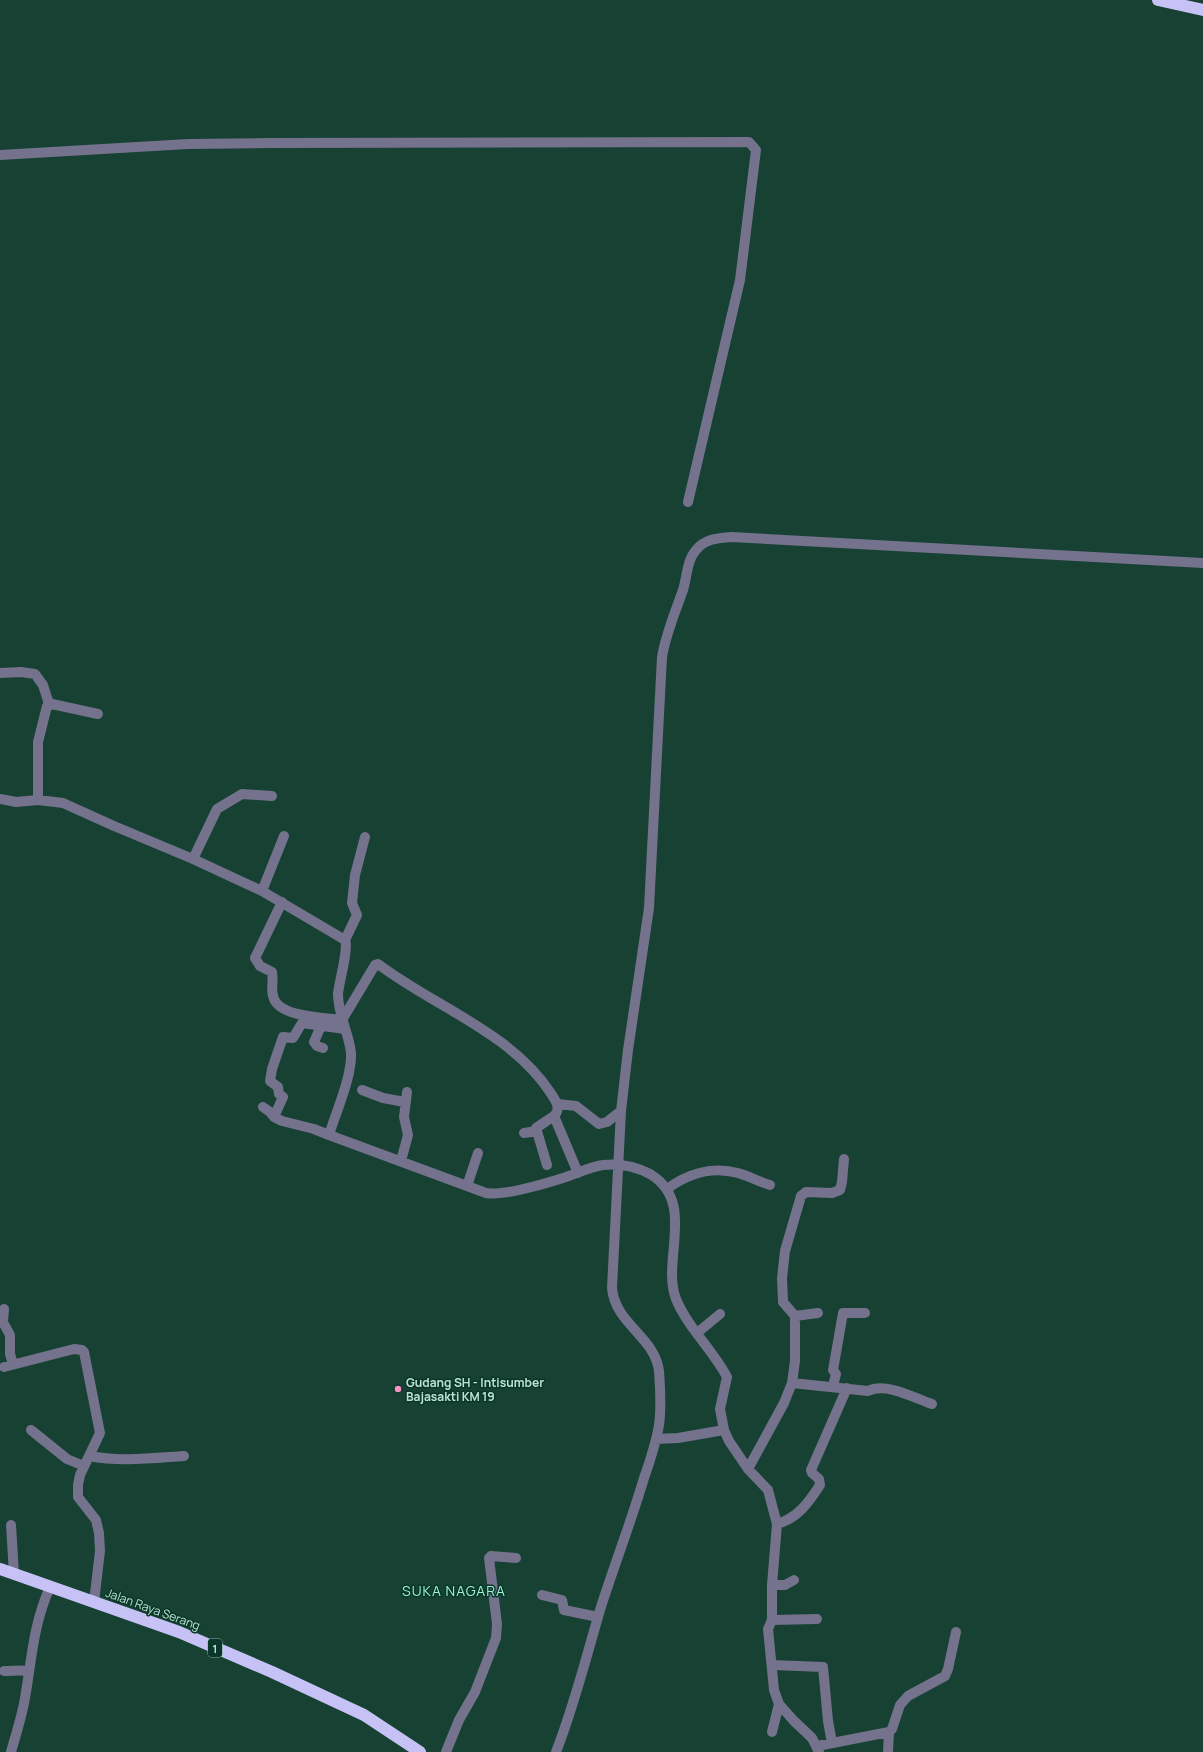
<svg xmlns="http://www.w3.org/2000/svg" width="1203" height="1752" font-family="Manrope,sans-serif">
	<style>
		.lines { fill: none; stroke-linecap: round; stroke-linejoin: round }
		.minor { stroke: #74728c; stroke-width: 10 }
		.highway { stroke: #c7c2f6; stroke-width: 12 }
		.poi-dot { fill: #fa8fc6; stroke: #093729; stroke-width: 1.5 }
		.labels { text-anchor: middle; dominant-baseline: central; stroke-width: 3; stroke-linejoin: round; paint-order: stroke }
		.shield { fill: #093729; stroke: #86afa0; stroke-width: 1 }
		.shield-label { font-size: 11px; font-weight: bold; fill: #bce2d3 }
		.poi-label { font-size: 12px; font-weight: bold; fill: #bce2d3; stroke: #093729; text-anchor: start }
		.street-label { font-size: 12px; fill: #bce2d3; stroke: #093729 }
		.quarter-label { font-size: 14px; letter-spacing: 1px; fill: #a1f2d4; stroke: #093729 }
	</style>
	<rect width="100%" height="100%" fill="#164133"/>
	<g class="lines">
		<path class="minor" d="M 0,155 L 188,144 L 269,143 L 749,142 L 756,150 L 740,280 L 688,502
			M 0,673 L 21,672 L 35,674 L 43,685 L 49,704
			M 0,799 L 16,802 L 38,800 L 63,803 L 114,826 L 193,859 L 262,891 L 345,940 C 349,949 339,981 338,994 C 338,1015 349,1033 351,1053 C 352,1077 336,1112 329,1135 L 486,1193 C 504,1196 544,1184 563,1178 C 576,1174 589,1167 603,1165 C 620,1163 635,1166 650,1174 C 697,1202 661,1260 676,1299 C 688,1328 713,1350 727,1377 L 720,1409 L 724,1430 L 729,1441 L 748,1469 L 768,1490 L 777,1524 L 772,1585 L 772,1620 L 768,1629 L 774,1690 L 779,1704 L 794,1721 L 812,1738 L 819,1752
			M 38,800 L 38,742 L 47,706 L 52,704 L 98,714
			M 193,859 L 217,809 L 242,794 L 272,796
			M 262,891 L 284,836
			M 282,902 L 255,958 L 260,966 L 272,972 C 274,981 270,990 274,999 C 281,1017 326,1018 342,1020 L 375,965 L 378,964 C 435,1007 510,1032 550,1092 C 555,1100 562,1108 554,1116 L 578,1173
			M 345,940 L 357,915 L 352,903 L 355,875 L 365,837
			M 321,1026 L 314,1042 L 317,1046 L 323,1048
			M 362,1090 L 383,1098 L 405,1102
			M 558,1104 L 576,1106 L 599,1124 L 607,1122 L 621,1111
			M 263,1107 L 270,1112 L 274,1117 L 282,1121 L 314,1129 L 329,1135
			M 274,1117 L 283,1097 L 279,1094 L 278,1087 L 270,1081 L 272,1069 L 283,1037 L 293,1038 L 302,1023 L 345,1029
			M 524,1133 L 537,1131
			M 401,1161 L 408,1135 L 404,1117 L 407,1092
			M 547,1165 L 536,1128 L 554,1116
			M 467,1186 L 478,1153
			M 667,1189 C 687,1174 712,1166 738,1173 C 749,1176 759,1182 770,1185
			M 4,1309 L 3,1322 L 10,1335 L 10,1354 L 13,1364
			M 795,1316 L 818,1313
			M 697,1333 L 720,1314
			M 4,1367 L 74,1349 L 82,1350 L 84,1352 L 100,1433 L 80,1475 L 78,1485 L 78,1497 L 96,1520 L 99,1533 L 100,1551 L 94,1602
			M 792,1383 L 795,1361 L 795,1316 L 783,1302 L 782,1278 L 785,1251 L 801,1196 L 806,1192 L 832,1193 L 840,1190 L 842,1182 L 844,1159
			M 833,1386 L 836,1374 L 833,1370 L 843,1313 L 865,1313
			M 31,1430 L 67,1459 L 84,1466
			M 656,1439 L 678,1438 L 724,1430
			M 89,1456 C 120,1462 153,1458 184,1456
			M 748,1469 L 784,1403 L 792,1383 L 868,1391 C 887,1382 914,1398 932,1404
			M 777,1524 C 798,1518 809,1502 820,1485 L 819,1479 L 812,1473 L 811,1470 L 847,1388
			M 11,1525 L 14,1574
			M 772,1585 L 785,1585 L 794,1580
			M 542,1595 L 562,1600 L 564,1610 L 598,1617
			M 772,1620 L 817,1619
			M 772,1665 L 823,1667 L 828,1721 L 832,1743
			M 4,1671 C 13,1671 20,1670 29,1671
			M 772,1732 L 779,1704
			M 817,1746 L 889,1732 L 892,1729 L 900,1705 L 908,1696 L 945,1676 L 948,1669 L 956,1632
			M 11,1752 C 16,1734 22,1716 25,1698 C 32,1658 33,1625 50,1587
			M 446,1752 L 459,1720 L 475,1692 L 496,1638 L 497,1624 L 489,1558 L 491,1556 L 516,1558
			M 556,1752 C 574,1706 586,1658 600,1610 C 614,1566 631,1522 644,1478 C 650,1461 656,1443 659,1425 C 661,1412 660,1385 659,1371 C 655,1337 615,1324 612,1288 L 621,1111 L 628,1050 L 649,908 L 662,657 C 666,633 675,613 683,590 C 687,577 687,560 696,550 C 706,538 719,538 732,537 L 1203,563
			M 888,1752 L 889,1732"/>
		<path class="highway" d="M 1158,0 L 1203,10
			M 0,1569 L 179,1632 L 272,1672 L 364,1715 L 420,1752"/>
	</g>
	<circle class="poi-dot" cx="398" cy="1389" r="4"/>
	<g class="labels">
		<rect class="shield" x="208" y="1639" width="14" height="18" rx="3"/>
		<g class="shield-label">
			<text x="215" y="1648">1</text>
		</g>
		<g class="poi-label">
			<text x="406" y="1382">Gudang SH - Intisumber<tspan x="406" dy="14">Bajasakti KM 19</tspan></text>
		</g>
		<g class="street-label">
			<text transform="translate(153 1609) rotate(20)">Jalan Raya Serang</text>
		</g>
		<g class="quarter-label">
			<text x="454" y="1590">SUKA NAGARA</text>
		</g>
	</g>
</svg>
